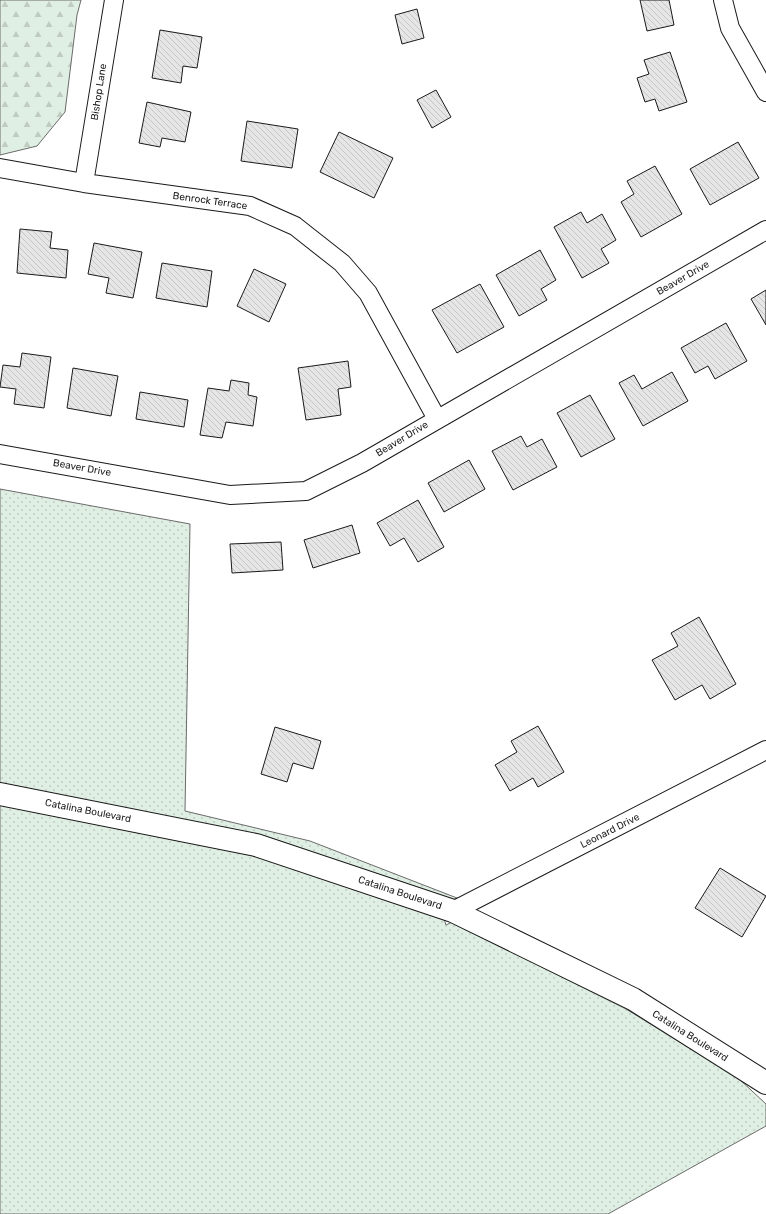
<svg xmlns="http://www.w3.org/2000/svg" width="766" height="1214" font-family="Rubik,sans-serif">
	<style>
		.grass { fill: url(#grass-dots); stroke: #6a6a6a }
		.forest { fill: url(#forest-firs); stroke: #6a6a6a }
		.building { fill: url(#building-back-hatch); stroke: #1a1a1a }
		.lines { fill: none; stroke-linecap: round; stroke-linejoin: round }
		.minor-casing { stroke: #1a1a1a; stroke-width: 20 }
		.tertiary-casing { stroke: #1a1a1a; stroke-width: 24 }
		.minor { stroke: #fff; stroke-width: 18 }
		.tertiary { stroke: #fff; stroke-width: 22 }
		.labels { text-anchor: middle; dominant-baseline: central; stroke-width: 3; stroke-linejoin: round; paint-order: stroke }
		.street-label { font-size: 10px; fill: #1a1a1a; stroke: #fff }
	</style>
	<defs>
		<pattern id="grass-dots" width="8" height="8" patternUnits="userSpaceOnUse"><rect width="8" height="8" fill="#e0efe3"/><path d="M2 2h.1M6 6h.1" fill="none" stroke="#c0ccc2" stroke-width="1.8" stroke-linecap="round"/></pattern>
		<pattern id="forest-firs" width="22" height="20" patternUnits="userSpaceOnUse"><rect width="22" height="20" fill="#e0efe3"/><path d="M5 1l3.5 6h-7zM16 11l3.5 6h-7z" fill="#c0ccc2"/></pattern>
		<pattern id="building-back-hatch" width="6" height="6" patternUnits="userSpaceOnUse"><rect width="6" height="6" fill="#e6e6e6"/><path d="M-1 5l2 2M0 0l6 6M5-1l2 2" fill="none" stroke="#c5c5c5"/></pattern>
	</defs>
	<rect width="100%" height="100%" fill="#fff"/>
	<path class="grass" d="M 0,489 L 190,524 L 185,811 L 310,841 L 457,898 L 453,900 L 260,835 L 0,783 Z
		M 0,805 L 252,855 L 444,919 L 446,925 L 452,922 L 626,1009 L 738,1078 L 766,1104 L 766,1126 L 608,1214 L 0,1214 Z"/>
	<path class="forest" d="M 0,0 L 81,0 L 77,15 L 65,112 L 37,146 L 0,155 Z"/>
	<path class="building" d="M 640,0 L 669,0 L 674,25 L 647,31 Z
		M 417,9 L 424,38 L 402,44 L 395,15 Z
		M 160,30 L 202,37 L 197,68 L 183,66 L 181,83 L 152,78 Z
		M 670,52 L 687,102 L 659,111 L 655,99 L 645,102 L 637,78 L 649,74 L 644,60 Z
		M 436,90 L 451,117 L 432,128 L 417,100 Z
		M 147,102 L 191,112 L 185,142 L 162,138 L 160,147 L 139,143 Z
		M 247,121 L 298,129 L 292,168 L 241,161 Z
		M 339,132 L 393,158 L 374,198 L 320,172 Z
		M 738,142 L 759,178 L 710,205 L 690,169 Z
		M 655,166 L 682,214 L 641,237 L 621,202 L 634,194 L 627,181 Z
		M 581,212 L 587,223 L 602,214 L 616,240 L 601,249 L 609,263 L 582,278 L 554,227 Z
		M 20,229 L 52,232 L 50,248 L 68,250 L 66,278 L 17,273 Z
		M 94,243 L 142,252 L 133,298 L 106,293 L 109,278 L 88,274 Z
		M 540,250 L 556,280 L 541,289 L 547,300 L 519,316 L 496,275 Z
		M 162,263 L 212,271 L 207,307 L 156,298 Z
		M 254,269 L 286,284 L 269,322 L 237,306 Z
		M 480,284 L 504,327 L 457,353 L 432,310 Z
		M 766,290 L 766,325 L 751,299 Z
		M 726,323 L 747,361 L 715,379 L 708,366 L 695,373 L 681,348 Z
		M 22,353 L 51,357 L 44,408 L 14,404 L 16,389 L 0,387 L 3,365 L 20,367 Z
		M 348,361 L 351,387 L 338,389 L 341,415 L 306,420 L 298,368 Z
		M 73,368 L 118,376 L 111,416 L 67,408 Z
		M 672,372 L 688,401 L 643,426 L 619,383 L 634,375 L 642,389 Z
		M 231,380 L 249,383 L 248,395 L 257,397 L 253,426 L 226,422 L 222,438 L 200,435 L 208,388 L 229,391 Z
		M 140,392 L 188,400 L 184,427 L 136,419 Z
		M 590,395 L 615,439 L 581,457 L 557,413 Z
		M 521,436 L 527,447 L 542,439 L 557,467 L 513,490 L 492,451 Z
		M 469,460 L 485,489 L 444,512 L 428,483 Z
		M 418,500 L 444,547 L 418,562 L 404,538 L 390,546 L 377,523 Z
		M 352,525 L 360,553 L 313,568 L 304,540 Z
		M 281,542 L 283,570 L 232,573 L 230,544 Z
		M 699,617 L 736,684 L 710,699 L 702,685 L 675,700 L 652,660 L 678,646 L 671,633 Z
		M 538,726 L 564,772 L 538,787 L 533,778 L 510,791 L 495,765 L 517,752 L 511,741 Z
		M 275,727 L 321,741 L 313,769 L 293,763 L 287,782 L 261,774 Z
		M 720,868 L 766,896 L 742,937 L 695,908 Z"/>
	<g class="lines">
		<g class="minor-casing">
			<path id="minor" d="M 723,0 L 730,28 L 766,92
				M 0,168 L 84,183 L 250,206 L 295,226 L 342,263 L 368,293 L 437,419
				M 84,183 L 114,0
				M 0,454 L 230,495 L 306,491 L 362,463 L 766,230
				M 453,911 L 766,750"/>
		</g>
		<g class="tertiary-casing">
			<path id="tertiary" d="M 0,794 L 256,845 L 453,911 L 633,999 L 766,1083"/>
		</g>
		<use href="#minor" class="minor"/>
		<use href="#tertiary" class="tertiary"/>
	</g>
	<g class="labels">
		<g class="street-label">
			<text transform="translate(99 92) rotate(-81)">Bishop Lane</text>
			<text transform="translate(210 201) rotate(8)">Benrock Terrace</text>
			<text transform="translate(683 278) rotate(-30)">Beaver Drive</text>
			<text transform="translate(402 439) rotate(-31)">Beaver Drive</text>
			<text transform="translate(82 468) rotate(10)">Beaver Drive</text>
			<text transform="translate(88 811) rotate(11)">Catalina Boulevard</text>
			<text transform="translate(610 831) rotate(-27)">Leonard Drive</text>
			<text transform="translate(400 893) rotate(18)">Catalina Boulevard</text>
			<text transform="translate(690 1036) rotate(32)">Catalina Boulevard</text>
		</g>
	</g>
</svg>
